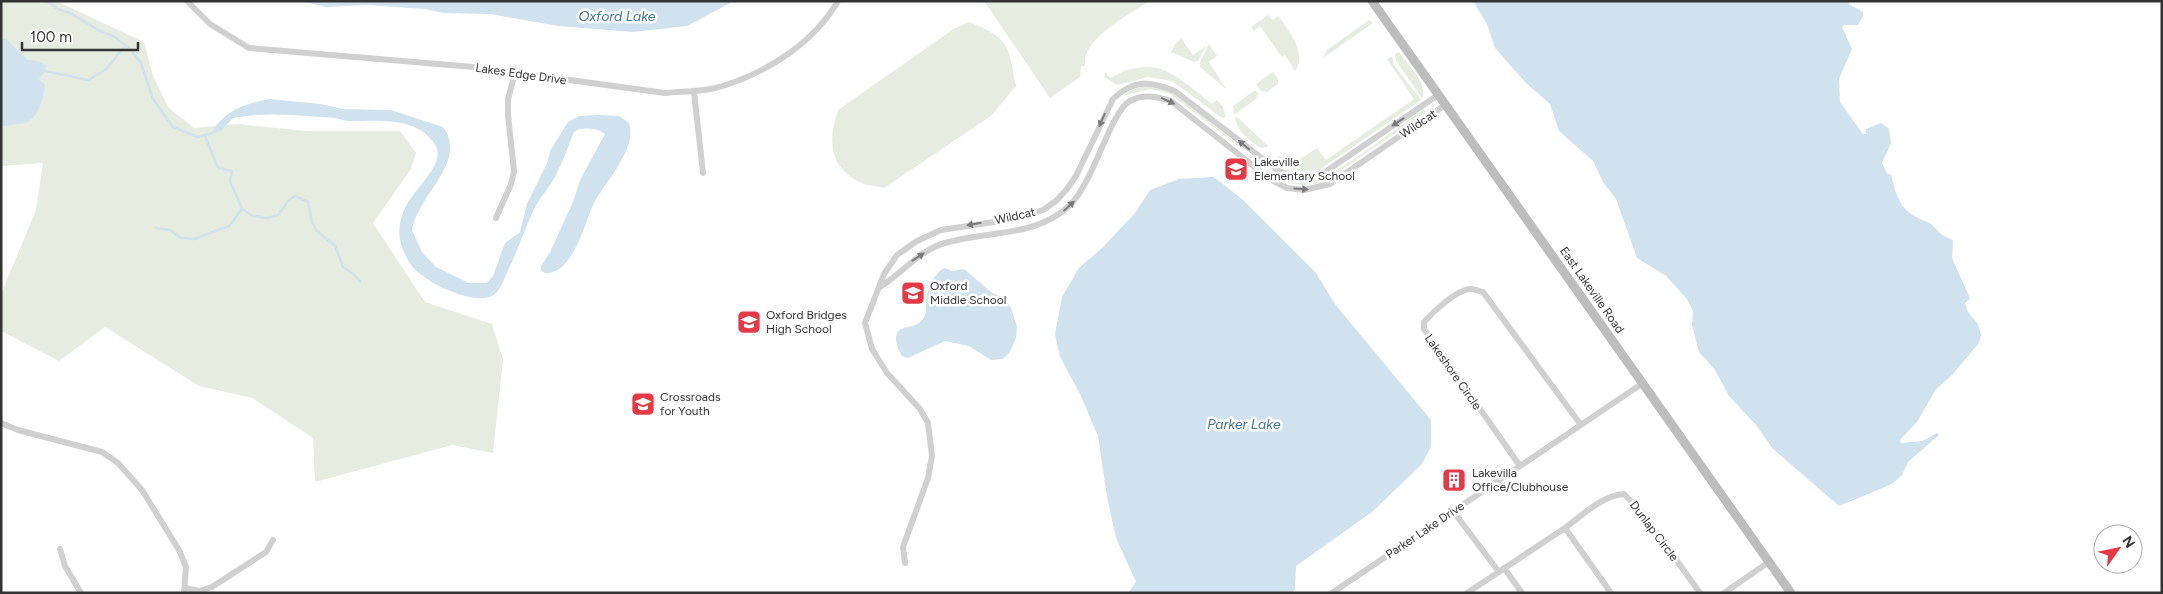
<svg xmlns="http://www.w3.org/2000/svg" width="2163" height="594" font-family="Figtree,sans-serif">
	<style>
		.green { fill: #e6ecdf }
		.water { fill: #cfe2ee }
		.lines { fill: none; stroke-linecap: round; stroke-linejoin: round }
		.stream { stroke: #cfe2ee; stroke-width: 2.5 }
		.minor { stroke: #d0d0d0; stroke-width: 6 }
		.secondary { stroke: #bdbdbd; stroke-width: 9 }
		.oneway { fill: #7a7a7a }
		.labels { text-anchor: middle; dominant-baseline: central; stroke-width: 5; stroke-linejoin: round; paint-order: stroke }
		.street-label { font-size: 12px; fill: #333; stroke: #fff }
		.poi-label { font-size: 12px; fill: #333; stroke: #fff; text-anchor: start }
		.water-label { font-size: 14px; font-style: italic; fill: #3f7597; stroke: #fff }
	</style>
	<rect width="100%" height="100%" fill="#fff"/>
	<path class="green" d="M 1,1 L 56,1 L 144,42 L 153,76 L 168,107 L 194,128 L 237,124 L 306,131 L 400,131 L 416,153 L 411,169 L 373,223 L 425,302 L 492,324 L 503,359 L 493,453 L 452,445 L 315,482 L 313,438 L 252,398 L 199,386 L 105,327 L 59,361 L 1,331 L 1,294 L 36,210 L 43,163 L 1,166 Z
		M 984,1 L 1149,1 C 1128,16 1081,39 1085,66 L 1081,66 L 1080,77 L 1050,98 Z
		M 1268,15 L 1273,20 L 1278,16 C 1288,29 1308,54 1295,71 L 1285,55 L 1282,57 L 1260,26 L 1254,31 L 1251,27 Z
		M 1369,20 L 1373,23 L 1323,58 L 1327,50 Z
		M 969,22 C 1010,38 1008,45 1016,86 L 991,116 L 884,188 C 877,186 867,186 861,183 C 828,166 828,140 838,110 L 955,28 Z
		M 1181,38 L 1193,55 L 1206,46 L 1198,61 L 1194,62 L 1171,52 L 1175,44 Z
		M 1209,44 L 1217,56 L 1209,62 L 1226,89 L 1200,67 L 1200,62 Z
		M 1399,52 C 1407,63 1428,84 1422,98 L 1396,61 L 1395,54 Z
		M 1392,56 L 1394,65 L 1421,100 L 1319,170 C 1305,176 1291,172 1279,163 L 1278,155 L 1291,165 L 1317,148 L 1326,160 L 1414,99 L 1387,59 Z
		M 1144,67 C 1170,65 1192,89 1212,104 L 1217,100 L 1223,107 L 1226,117 L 1222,118 L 1172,81 L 1148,77 L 1117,85 L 1104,77 L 1105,72 L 1110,78 L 1126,70 Z
		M 1273,72 L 1278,79 L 1278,84 L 1267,92 L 1261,91 L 1256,84 Z
		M 1144,86 L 1172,91 L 1253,157 L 1170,94 L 1151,89 L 1123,96 L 1129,91 Z
		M 1255,90 L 1258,93 L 1256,99 L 1234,115 L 1233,106 Z
		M 1424,109 L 1426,112 L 1324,182 C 1303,188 1288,185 1271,173 L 1273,170 C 1284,178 1295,183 1309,182 C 1331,180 1401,125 1424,109 Z
		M 1237,117 L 1268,146 L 1267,147 L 1260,148 C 1248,139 1238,133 1235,118 Z"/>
	<path class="water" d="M 302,1 L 734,1 L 687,26 L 633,32 L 558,26 L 490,14 L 444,13 L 425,9 L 367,5 L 326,7 Z
		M 1473,1 L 1849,1 L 1849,4 L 1863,12 L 1863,16 L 1858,25 L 1844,25 L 1842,27 L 1852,49 L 1839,79 L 1840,102 L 1863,134 L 1866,134 L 1866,129 L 1881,123 L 1889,129 L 1891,143 L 1882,163 L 1887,173 L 1891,175 C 1896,193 1898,207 1916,217 C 1921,220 1926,221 1931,224 C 1942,234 1937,233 1953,240 L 1952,258 L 1969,296 L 1970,299 L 1965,303 L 1968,312 L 1978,324 L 1981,335 L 1979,343 L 1952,375 L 1936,389 L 1917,422 L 1900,440 L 1901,443 L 1922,441 L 1937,433 L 1939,435 L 1908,462 L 1902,475 L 1892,484 L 1839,506 L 1773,449 L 1756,425 L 1729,396 L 1715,370 L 1699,352 L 1692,325 L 1693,311 L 1687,299 L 1666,276 L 1637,258 L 1616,199 L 1603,182 L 1593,161 L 1559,131 L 1550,104 L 1526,83 L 1495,48 L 1487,24 Z
		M 2,38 L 6,39 L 28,60 L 38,61 L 46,66 L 45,71 L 39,79 L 45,85 C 43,98 39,118 25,123 C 17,125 10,124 1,127 Z
		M 270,99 L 321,104 L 343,109 L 391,110 L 443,127 C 469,161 417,196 412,230 L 422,252 L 436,267 L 469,283 L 487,283 L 493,276 L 505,243 L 520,232 L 527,204 L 547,163 L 550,151 L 568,122 L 579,116 L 598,115 L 619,116 L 628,122 C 640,144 606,182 595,201 C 585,220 574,275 545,273 L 541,271 L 541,266 L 550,252 L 573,202 L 580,180 L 605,134 C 599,128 581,126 574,132 C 568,147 562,163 555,177 C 549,188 540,197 534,209 C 525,228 519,248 509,268 C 505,276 502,288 495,294 C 477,309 422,281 411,265 C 369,201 456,176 434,143 C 416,116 377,121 350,121 C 345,121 340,119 335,118 C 301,116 267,111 233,118 L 221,131 L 212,133 C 223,110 247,103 270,99 Z
		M 1214,177 L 1242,199 L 1316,273 L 1335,304 L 1431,420 L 1431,447 L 1422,464 L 1372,512 L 1296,566 L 1295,590 L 1292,593 L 1128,593 L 1136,582 L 1116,538 L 1107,497 L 1098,436 L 1080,394 L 1060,357 L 1055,334 L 1062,297 L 1079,268 L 1102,248 L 1135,213 L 1150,190 L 1179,179 Z
		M 945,268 L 952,271 L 964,269 L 991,292 L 1004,299 L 1011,308 L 1017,327 L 1016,338 L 1010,352 L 1003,359 L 991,360 L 969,346 L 945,341 L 908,358 L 902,356 C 898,349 894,341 897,333 C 902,324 919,330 925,315 C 927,310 925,305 926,300 C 928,289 934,272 945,268 Z"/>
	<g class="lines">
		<path class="stream" d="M 46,1 L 58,9 L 72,14 L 98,30 L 115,37 L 130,49 L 141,63 L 153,99 L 173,127 L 197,137 L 212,133
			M 45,71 L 88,80 L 105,70 L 126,45
			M 205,136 L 218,168 L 232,171 L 230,181 L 242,209 L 253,216 L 268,218 L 278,215 L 288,201 L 295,196 L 308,202 L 312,222 L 317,231 L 335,246 L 343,267 L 354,274 L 360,281
			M 156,228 L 170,230 L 181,238 L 194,239 L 229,226 L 242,209"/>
		<path class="minor" d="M 187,1 L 210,24 L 249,48 L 474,67 L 665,93 C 685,91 706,92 726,85 C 771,70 814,42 838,1
			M 694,92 L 703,173
			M 496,218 L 511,184 L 514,171 L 508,115 L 508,99 L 515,73
			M 880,287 C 903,273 918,251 945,243 C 988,230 1036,238 1070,205 C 1094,182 1110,112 1130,101 C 1144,93 1157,97 1171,101 L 1271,180 L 1287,188 L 1304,190 L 1330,184 L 1445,105
			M 1,423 L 18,430 L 102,452 L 118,463 L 142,490 L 179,550 L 186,567 L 184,593
			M 1520,466 L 1424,329 L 1424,322 C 1433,312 1457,289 1471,289 C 1474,289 1479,291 1483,292 L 1581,425
			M 1453,511 L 1499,572
			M 60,549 L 65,566 L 81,593
			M 905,563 L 903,547 L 928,478 L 932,456 L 928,423 L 920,409 L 887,373 L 872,349 L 865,323 L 884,274 L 897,255 L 917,241 L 941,230 L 1014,219 L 1043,210 L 1056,201 L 1067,189 L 1076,176 L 1113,99 C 1133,79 1151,81 1175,91 L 1277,170 C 1295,178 1307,178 1325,172 L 1438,95
			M 1504,568 L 1522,593
			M 186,588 L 199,591 L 212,587 L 266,552 L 273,540
			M 1332,593 L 1643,383
			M 1467,593 L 1565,528
			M 1611,593 L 1565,528 C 1581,516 1603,495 1624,494 L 1642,512 L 1700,593
			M 1724,593 L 1769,562"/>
		<path class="secondary" d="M 1372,1 L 1791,593"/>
	</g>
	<defs><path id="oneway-solid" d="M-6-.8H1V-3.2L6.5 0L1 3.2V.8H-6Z" transform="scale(1.25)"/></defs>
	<g class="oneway">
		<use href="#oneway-solid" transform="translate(1168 101) rotate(24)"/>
		<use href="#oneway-solid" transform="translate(1102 120) rotate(114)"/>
		<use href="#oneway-solid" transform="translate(1398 122) rotate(146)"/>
		<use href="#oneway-solid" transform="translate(1244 145) rotate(-140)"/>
		<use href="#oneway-solid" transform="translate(1301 189) rotate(3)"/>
		<use href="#oneway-solid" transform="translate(1069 206) rotate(-43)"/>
		<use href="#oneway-solid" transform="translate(974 224) rotate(170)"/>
		<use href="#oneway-solid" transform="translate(918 257) rotate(-33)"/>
	</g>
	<defs>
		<g id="school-square" transform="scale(1.25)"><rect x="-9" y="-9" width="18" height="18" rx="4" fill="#e63946" stroke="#fff"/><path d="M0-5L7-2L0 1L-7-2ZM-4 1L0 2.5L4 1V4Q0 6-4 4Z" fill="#fff"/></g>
		<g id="building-square" transform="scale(1.25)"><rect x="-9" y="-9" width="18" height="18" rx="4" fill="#e63946" stroke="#fff"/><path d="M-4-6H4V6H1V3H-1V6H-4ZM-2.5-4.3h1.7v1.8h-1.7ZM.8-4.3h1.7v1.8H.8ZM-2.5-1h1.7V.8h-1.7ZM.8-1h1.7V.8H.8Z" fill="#fff"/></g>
	</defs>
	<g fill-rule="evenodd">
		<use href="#school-square" x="1236" y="169"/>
		<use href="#school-square" x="913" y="293"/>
		<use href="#school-square" x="749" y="322"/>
		<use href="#school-square" x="643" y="404"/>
		<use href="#building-square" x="1454" y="480"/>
	</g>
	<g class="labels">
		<g class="street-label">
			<text transform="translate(521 74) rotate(8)">Lakes Edge Drive</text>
			<text transform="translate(1418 124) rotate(-34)">Wildcat</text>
			<text transform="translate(1015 216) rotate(-12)">Wildcat</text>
			<text transform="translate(1592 290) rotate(55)">East Lakeville Road</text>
			<text transform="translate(1453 372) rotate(55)">Lakeshore Circle</text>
			<text transform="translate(1425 530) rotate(-34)">Parker Lake Drive</text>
			<text transform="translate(1654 531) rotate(53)">Dunlap Circle</text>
		</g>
		<g class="poi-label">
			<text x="1254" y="162">Lakeville<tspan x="1254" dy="14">Elementary School</tspan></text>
			<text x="930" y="286">Oxford<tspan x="930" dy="14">Middle School</tspan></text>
			<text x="766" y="315">Oxford Bridges<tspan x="766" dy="14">High School</tspan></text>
			<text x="660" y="397">Crossroads<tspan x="660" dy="14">for Youth</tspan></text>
			<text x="1472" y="473">Lakevilla<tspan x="1472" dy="14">Office/Clubhouse</tspan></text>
		</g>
		<g class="water-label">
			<text x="617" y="16">Oxford Lake</text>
			<text x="1244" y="424">Parker Lake</text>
		</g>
	</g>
	<rect width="2163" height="594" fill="none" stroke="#333333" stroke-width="5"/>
	<g transform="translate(2118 549) rotate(57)"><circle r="24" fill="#ffffff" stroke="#adadad"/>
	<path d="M0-4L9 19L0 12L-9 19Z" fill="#e63946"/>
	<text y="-8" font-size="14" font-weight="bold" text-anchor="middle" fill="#333333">N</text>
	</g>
	<path d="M22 42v8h116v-8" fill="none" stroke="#333333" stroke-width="2.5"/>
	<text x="30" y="42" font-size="15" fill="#333333" stroke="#ffffff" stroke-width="4" paint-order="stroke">100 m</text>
</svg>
